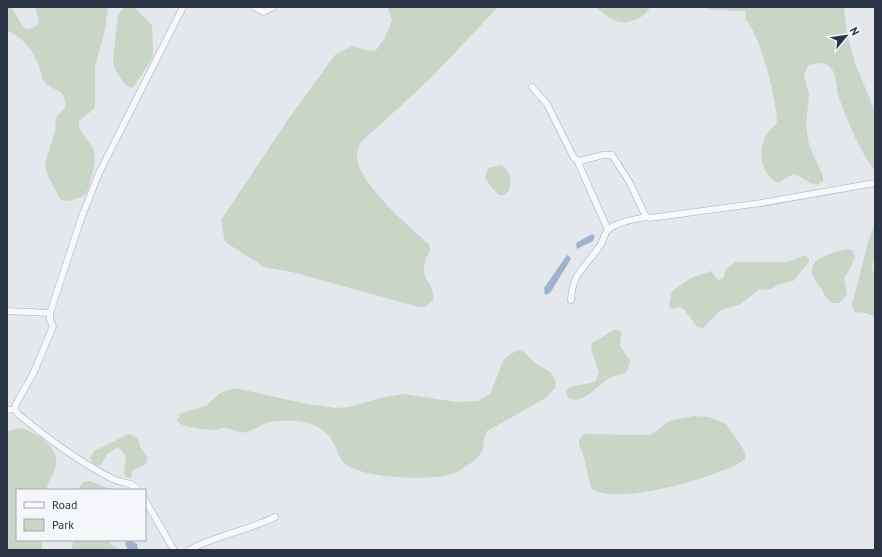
<svg xmlns="http://www.w3.org/2000/svg" width="882" height="557" font-family="'PT Sans',sans-serif">
	<style>
		.green { fill: #c9d6c5 }
		.water { fill: #9fb4cc }
		.lines { fill: none; stroke-linecap: round; stroke-linejoin: round }
		.street-casing { stroke: #a9aeb7; stroke-width: 7 }
		.street { stroke: #f7f8fa; stroke-width: 6 }
	</style>
	<rect width="100%" height="100%" fill="#e4e7ec"/>
	<path class="green" d="M 7,7 L 11,7 L 24,28 L 29,29 L 38,25 L 39,20 L 35,7 L 108,7 L 105,30 L 95,67 L 95,108 L 79,121 C 78,134 90,140 94,151 C 97,159 90,186 86,194 C 84,196 81,197 78,198 C 71,200 67,203 60,199 L 47,174 L 45,163 L 55,132 L 56,117 L 65,108 C 67,86 53,93 44,81 C 42,78 41,73 40,69 C 34,52 25,38 7,31 Z
		M 125,7 L 134,7 L 152,25 L 153,51 L 152,59 L 133,88 L 125,85 L 115,70 L 113,61 L 118,15 Z
		M 388,7 L 498,7 L 430,79 L 361,142 C 359,146 357,150 357,154 C 354,179 410,228 429,244 L 430,251 C 413,280 436,278 433,301 L 425,307 L 415,306 L 292,272 L 264,267 L 225,242 L 221,220 L 287,121 L 335,55 L 352,46 L 368,51 L 376,50 L 385,38 L 392,20 Z
		M 595,7 L 650,7 C 645,19 625,26 614,20 C 607,17 601,11 595,7 Z
		M 701,7 L 844,7 L 847,34 L 855,63 L 875,112 L 875,171 C 859,150 848,122 839,98 C 836,89 837,75 831,68 C 826,61 814,63 808,66 L 804,75 L 809,95 L 806,124 L 809,145 L 823,176 L 823,181 L 817,185 C 808,184 802,176 793,174 L 779,183 C 761,176 757,151 766,136 C 769,130 775,127 777,121 C 776,98 763,49 752,29 C 750,25 747,22 745,19 L 746,11 L 714,10 Z
		M 501,165 C 511,170 512,181 509,191 L 504,195 L 499,195 L 491,187 L 485,177 L 488,168 Z
		M 875,224 L 875,256 L 872,266 L 875,282 L 875,317 L 866,313 L 855,312 L 852,305 L 869,239 Z
		M 848,249 L 852,250 L 855,257 L 850,269 L 844,278 L 847,295 L 839,303 L 832,303 C 826,299 824,294 821,288 C 818,284 814,279 812,274 C 808,258 836,251 848,249 Z
		M 805,255 L 809,259 L 809,262 L 793,281 L 780,284 L 771,289 L 758,290 L 741,304 L 721,310 L 703,328 L 697,327 L 684,309 L 678,307 L 672,309 L 669,306 L 671,294 L 675,289 L 691,278 L 711,271 L 716,278 L 719,280 L 723,278 L 726,269 L 736,262 L 788,262 Z
		M 616,329 L 621,332 L 620,346 L 630,360 L 628,370 C 622,375 615,375 608,379 C 598,385 582,406 568,398 L 566,391 L 570,387 L 595,382 L 599,373 L 591,349 L 592,343 Z
		M 517,350 C 526,351 529,357 535,363 C 545,370 558,372 555,388 L 546,398 L 487,431 C 481,441 488,446 477,458 C 471,464 461,470 454,473 C 434,482 364,478 347,465 C 339,460 338,450 333,442 C 322,420 293,419 271,422 C 262,423 255,430 246,432 C 238,434 233,429 226,428 C 222,427 218,430 214,430 C 207,430 180,427 177,421 L 181,413 L 206,406 L 220,393 L 235,388 L 307,404 L 336,408 L 349,407 L 384,397 L 404,394 L 457,402 L 478,401 L 490,394 L 504,359 Z
		M 693,416 L 709,417 L 726,424 L 742,447 L 745,453 L 745,459 C 725,476 611,508 591,488 L 583,454 L 579,445 L 579,439 L 584,434 L 650,435 C 658,432 660,426 668,422 C 675,419 685,418 693,416 Z
		M 19,428 C 33,430 59,446 56,464 C 55,473 48,481 46,490 L 17,490 L 17,540 L 42,540 L 42,550 L 7,550 L 7,431 Z
		M 129,434 L 137,438 L 141,448 L 148,458 L 146,464 L 132,471 L 131,478 L 125,477 L 124,471 L 126,456 L 118,447 L 107,454 L 101,465 L 95,466 L 90,458 L 94,451 Z
		M 90,481 L 112,490 L 77,490 L 84,482 Z
		M 73,540 L 107,540 L 112,545 L 121,550 L 72,550 Z"/>
	<path class="water" d="M 592,234 L 595,236 L 593,241 L 577,249 L 576,243 Z
		M 567,255 L 570,257 L 571,259 L 550,293 L 545,295 L 544,288 Z
		M 127,540 L 131,540 L 137,544 L 138,550 L 128,550 L 125,544 Z"/>
	<g class="lines">
		<g class="street-casing">
			<path id="street" d="M 254,7 L 264,12 L 273,7
				M 532,87 L 547,104 L 574,158 L 580,161 L 603,155 L 612,155 L 630,183 L 646,217 L 650,218 L 761,203 L 875,183
				M 577,160 L 608,230
				M 571,300 C 572,273 586,267 599,247 C 603,242 604,234 608,230 C 616,222 635,219 646,217
				M 7,311 L 50,313 L 82,216 L 99,173 L 183,7
				M 50,313 L 50,320 L 53,326 L 34,372 L 16,404 L 15,409 L 18,414 C 47,438 79,462 113,479 C 121,483 133,482 138,490
				M 7,410 L 15,409
				M 145,500 L 174,550
				M 189,550 C 216,535 247,531 275,517"/>
		</g>
		<use href="#street" class="street"/>
	</g>
	<rect width="882" height="557" fill="none" stroke="#2b3445" stroke-width="16"/>
	<rect x="16" y="489" width="130" height="52" fill="#f4f6f9" stroke="#a4a8b1"/>
	<rect x="24" y="502" width="20" height="6" fill="#f7f8fa" stroke="#a4a8b1"/>
	<text x="52" y="509" font-size="12" fill="#2b3445">Road</text>
	<rect x="24" y="519" width="20" height="12" fill="#c9d6c5" stroke="#a4a8b1"/>
	<text x="52" y="529" font-size="12" fill="#2b3445">Park</text>
	<g transform="translate(846 36) rotate(61)" stroke="#f4f6f9" stroke-width="3" paint-order="stroke">
	<path d="M0-3L7 15L0 10L-7 15Z" fill="#2b3445"/>
	<text y="-6" font-size="11" font-weight="bold" text-anchor="middle" fill="#2b3445">N</text>
	</g>
</svg>
